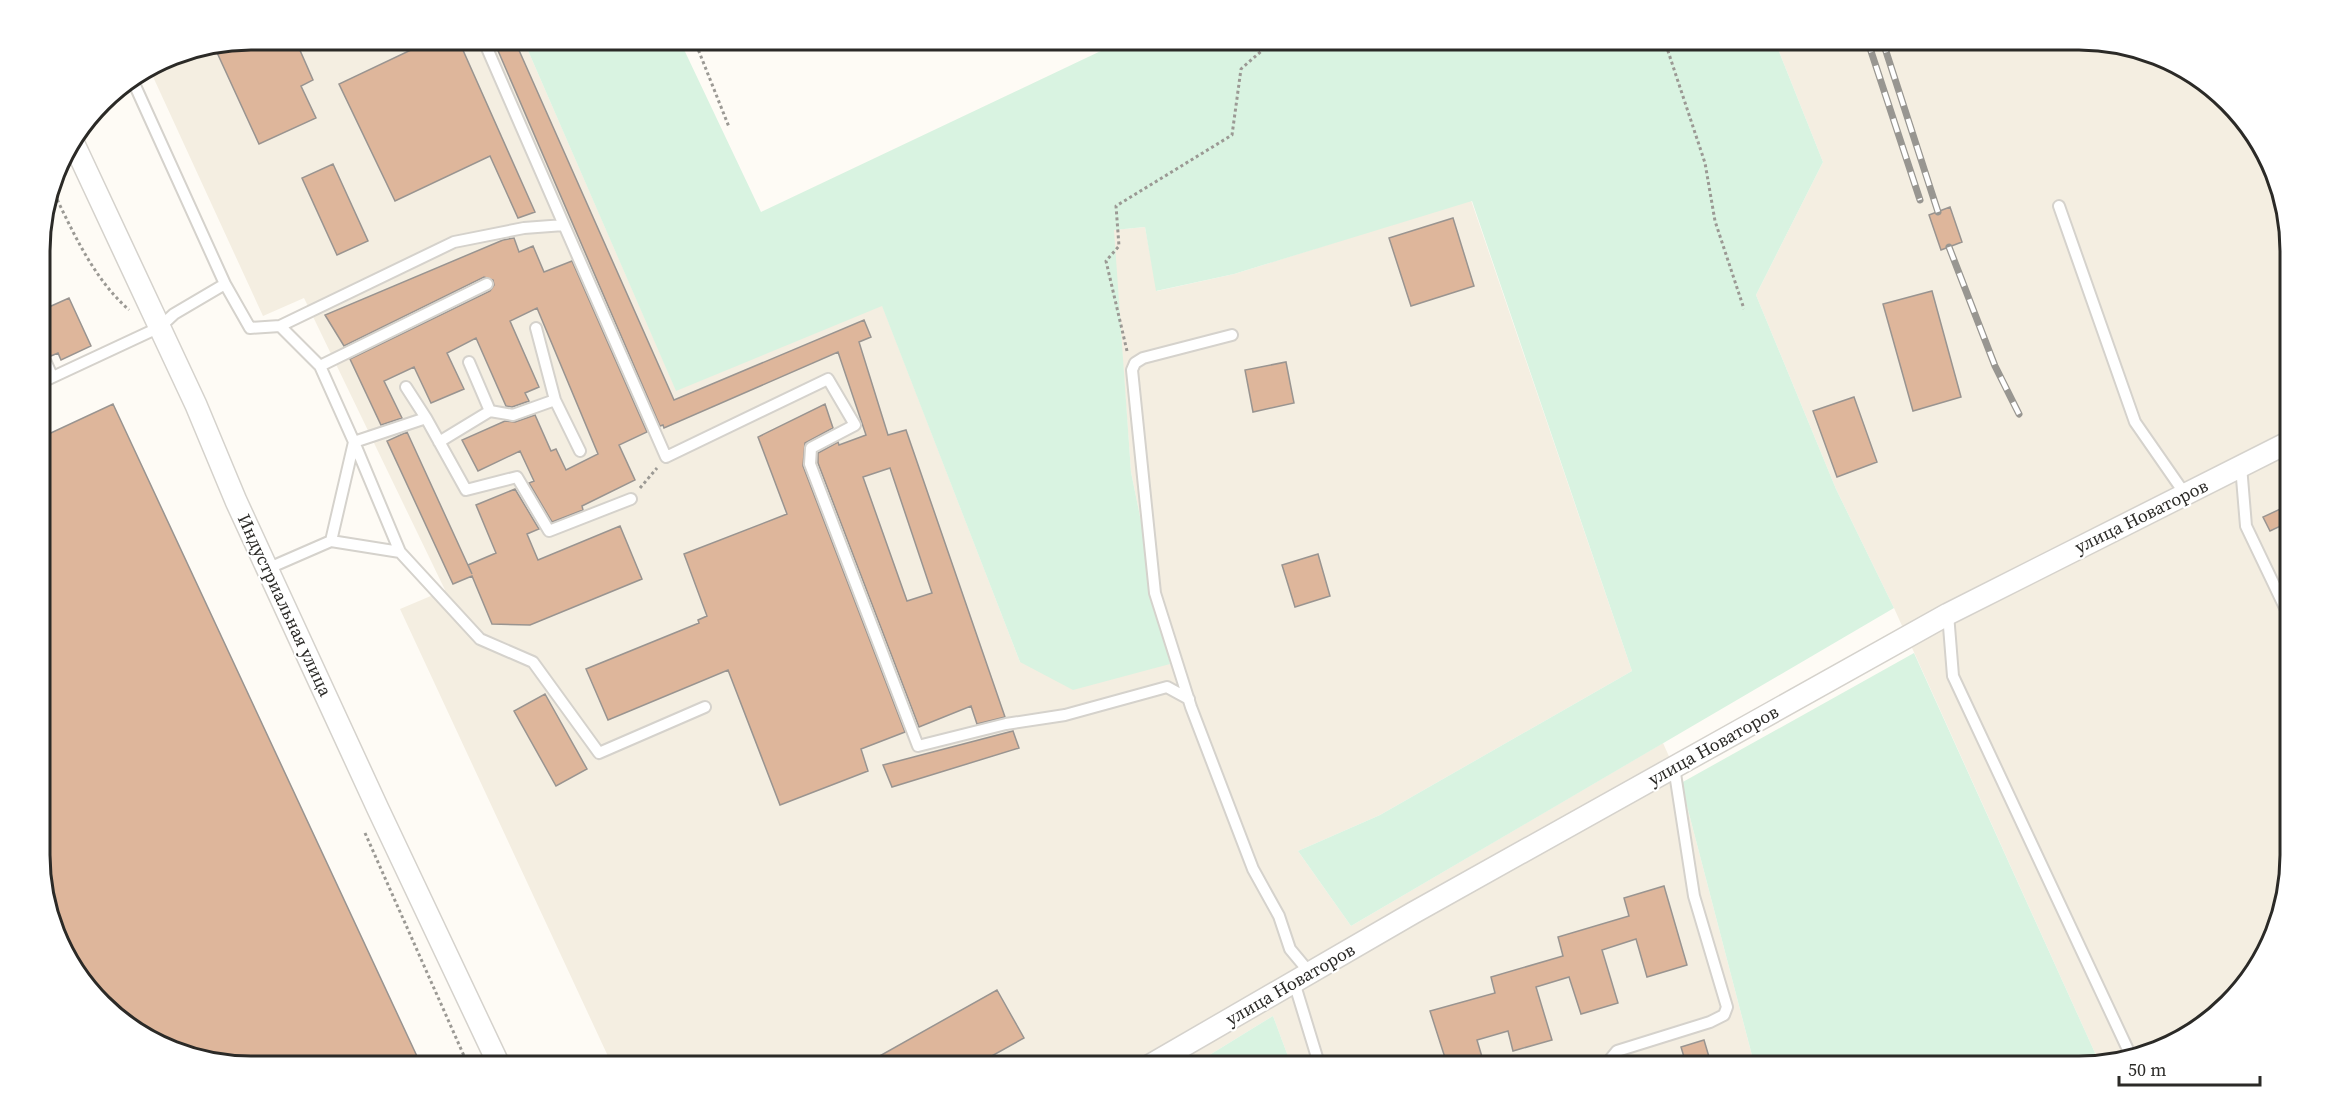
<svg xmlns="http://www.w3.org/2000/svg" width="2329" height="1106" font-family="'Source Serif 4',serif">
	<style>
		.built { fill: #f4eee1 }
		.green { fill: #d9f3e1 }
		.building { fill: #deb69b; stroke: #999490; stroke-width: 1.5; fill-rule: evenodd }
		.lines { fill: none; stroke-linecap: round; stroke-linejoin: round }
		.service-casing { stroke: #d5d2cc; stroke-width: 14 }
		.minor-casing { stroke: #d5d2cc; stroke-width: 24 }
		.path { stroke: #9b9994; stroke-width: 3; stroke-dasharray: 3 3; stroke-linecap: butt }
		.service { stroke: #fff; stroke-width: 10 }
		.minor { stroke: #fff; stroke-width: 21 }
		.rail-casing { stroke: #989691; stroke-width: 7 }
		.rail { stroke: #fff; stroke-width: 4.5; stroke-dasharray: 14; stroke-linecap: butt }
		.labels { text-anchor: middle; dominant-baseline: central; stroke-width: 4.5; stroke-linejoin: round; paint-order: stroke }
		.street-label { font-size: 18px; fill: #2b2a27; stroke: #fff }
		.rim { fill: none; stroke: #2b2a27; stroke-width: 3 }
	</style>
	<rect width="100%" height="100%" fill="#fefbf5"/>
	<path class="built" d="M 251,39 L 523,39 L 676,390 L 882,305 L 1020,662 L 1170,664 L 1131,472 L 1113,230 L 1145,227 L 1157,291 L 1234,274 L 1471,200 L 1632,671 L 1380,815 L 1298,851 L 1351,926 L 1663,743 L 1681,783 L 1755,1067 L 1292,1067 L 1273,1016 L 1190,1067 L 613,1067 L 400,609 L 445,590 L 304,298 L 263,316 L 149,68 L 170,55 Z
		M 1774,39 L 2078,39 L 2160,55 L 2246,122 L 2288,224 L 2290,855 L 2274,937 L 2246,984 L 2196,1031 L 2100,1064 L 1894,608 L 1836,489 L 1756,295 L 1823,162 Z"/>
	<path class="green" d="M 523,39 L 679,39 L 761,212 L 1126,39 L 1774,39 L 1823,162 L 1756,295 L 1836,489 L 1894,608 L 1351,926 L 1298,851 L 1380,815 L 1632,671 L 1472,201 L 1234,274 L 1156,291 L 1145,227 L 1114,230 L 1131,472 L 1170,664 L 1073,690 L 1020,662 L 882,306 L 676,391 Z
		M 1914,653 L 2100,1064 L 2092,1067 L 1755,1067 L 1681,783 Z
		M 1273,1016 L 1292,1067 L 1190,1067 Z"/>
	<path class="building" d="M 251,39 L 295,39 L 313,80 L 301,86 L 316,118 L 259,144 L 214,46 Z
		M 434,39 L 458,39 L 535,212 L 518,218 L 490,156 L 395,201 L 339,84 Z
		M 493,39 L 514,39 L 674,400 L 864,320 L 871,337 L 859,342 L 888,435 L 906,430 L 1005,717 L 977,724 L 971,706 L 919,727 L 818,463 L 818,453 L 838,442 L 839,445 L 866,435 L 838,352 L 664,428 L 663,425 L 660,426 ZM 890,468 L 932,593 L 907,601 L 863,477 Z
		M 333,164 L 368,241 L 337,255 L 302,178 Z
		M 1950,207 L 1962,242 L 1941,250 L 1929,215 Z
		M 1453,218 L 1474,286 L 1411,306 L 1389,238 Z
		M 514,238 L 519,252 L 533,246 L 544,272 L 572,261 L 647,432 L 619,445 L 635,480 L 582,506 L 583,510 L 552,522 L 529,483 L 534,481 L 520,451 L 478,471 L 462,440 L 505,421 L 515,422 L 535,415 L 551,451 L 556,449 L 566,470 L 598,454 L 537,308 L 510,321 L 539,387 L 525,393 L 529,401 L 512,407 L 506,406 L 476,338 L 447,353 L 464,389 L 431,403 L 414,367 L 384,381 L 402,418 L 381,425 L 350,359 L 490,291 L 494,285 L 493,280 L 484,277 L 344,346 L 325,315 L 503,240 Z
		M 1932,291 L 1961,397 L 1913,411 L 1883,304 Z
		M 69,298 L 91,346 L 61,360 L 58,353 L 51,356 L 41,335 L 46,333 L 40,311 Z
		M 1286,362 L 1294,403 L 1253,412 L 1245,370 Z
		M 1854,397 L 1877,462 L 1837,477 L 1813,411 Z
		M 113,404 L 422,1067 L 251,1067 L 170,1051 L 83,984 L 41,883 L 40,438 Z
		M 825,404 L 833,428 L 805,443 L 803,466 L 905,732 L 861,749 L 868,771 L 780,805 L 728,670 L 608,720 L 586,669 L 699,623 L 698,620 L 707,616 L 684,554 L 787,514 L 758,437 Z
		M 407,432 L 472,574 L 468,565 L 496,553 L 476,505 L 515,489 L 539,529 L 527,534 L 538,560 L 620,526 L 642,579 L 530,625 L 492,624 L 472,576 L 453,584 L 387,441 Z
		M 2289,505 L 2289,522 L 2270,531 L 2263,517 Z
		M 1318,554 L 1330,596 L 1295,607 L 1282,565 Z
		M 545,694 L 587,769 L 556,786 L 514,711 Z
		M 1013,731 L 1019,748 L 892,787 L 883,765 Z
		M 1664,886 L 1687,965 L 1647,977 L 1636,939 L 1602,950 L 1618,1003 L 1581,1014 L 1569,977 L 1536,987 L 1552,1040 L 1513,1051 L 1508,1031 L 1477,1040 L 1485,1067 L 1448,1067 L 1430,1011 L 1495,993 L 1491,977 L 1563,956 L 1558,937 L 1629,916 L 1624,898 Z
		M 997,990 L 1024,1038 L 972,1067 L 860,1067 Z
		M 1704,1040 L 1712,1067 L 1687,1067 L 1681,1047 Z"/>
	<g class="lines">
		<g class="service-casing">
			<path id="service" d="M 483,39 L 564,225
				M 2059,206 L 2135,422 L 2185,494
				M 225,284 L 250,328 L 280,326 L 454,242 L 524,228 L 564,225 L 666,457 L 828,379 L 855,425 L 811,448 L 810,464 L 918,746 L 1006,724 L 1065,715 L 1167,687 L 1189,699
				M 1232,335 L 1143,358 L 1135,363 L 1132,370 L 1155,593 L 1191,707 L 1253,869 L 1279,916 L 1290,949 L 1310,973
				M 40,349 L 52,376
				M 469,362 L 490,411
				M 320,366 L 487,284
				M 40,383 L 160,327 L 174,314 L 225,284 L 132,79
				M 406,387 L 426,418
				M 555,400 L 580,451
				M 439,442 L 490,411 L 513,415 L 555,400 L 536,328
				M 2241,466 L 2246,526 L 2289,616
				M 331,541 L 400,552 L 480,639 L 533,662 L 599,753 L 705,707
				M 400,552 L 354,442 L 426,418 L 466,490 L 517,477 L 549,531 L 631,499
				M 269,568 L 331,541 L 354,442 L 320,366 L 280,326
				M 1948,614 L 1953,676 L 2130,1054
				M 1294,982 L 1320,1067
				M 1604,1067 L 1617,1051 L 1710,1022 L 1724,1015 L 1727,1007 L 1694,896 L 1674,767"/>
		</g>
		<g class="minor-casing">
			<path id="minor" d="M 73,142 L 196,405 L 236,501 L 378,809 L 500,1067
				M 1147,1067 L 1413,913 L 1948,614 L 2289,442"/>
		</g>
		<path class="path" d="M 694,39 L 729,127
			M 1664,39 L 1705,163 L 1715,221 L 1744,309
			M 52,189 C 73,232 93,278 129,310
			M 1127,351 L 1106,261 L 1119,246 L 1116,206 L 1232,135 L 1241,69 L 1275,39
			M 640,488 L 657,468
			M 365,833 L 469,1067"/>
		<use href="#service" class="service"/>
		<use href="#minor" class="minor"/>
		<g class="rail-casing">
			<path id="rail" d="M 1867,39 L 1920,200
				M 1882,39 L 1938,212
				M 1949,247 L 1995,366 L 2019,414"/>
		</g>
		<use href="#rail" class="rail"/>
	</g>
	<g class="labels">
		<g class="street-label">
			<text transform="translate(2141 516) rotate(-26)">улица Новаторов</text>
			<text transform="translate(285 605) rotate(65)">Индустриальная улица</text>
			<text transform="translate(1713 745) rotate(-29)">улица Новаторов</text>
			<text transform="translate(1290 984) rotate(-30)">улица Новаторов</text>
		</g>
	</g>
	<path d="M0 0H2329V1106H0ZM251 50H2079A201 201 0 0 1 2280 251V855A201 201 0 0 1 2079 1056H251A201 201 0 0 1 50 855V251A201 201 0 0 1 251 50Z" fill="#fff" fill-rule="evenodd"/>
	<path class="rim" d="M251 50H2079A201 201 0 0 1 2280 251V855A201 201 0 0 1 2079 1056H251A201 201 0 0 1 50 855V251A201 201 0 0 1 251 50Z"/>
	<path d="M2119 1076v9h141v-9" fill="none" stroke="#2b2a27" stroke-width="3"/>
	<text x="2128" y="1076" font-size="18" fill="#2b2a27" stroke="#ffffff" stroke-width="4.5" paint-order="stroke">50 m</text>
</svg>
